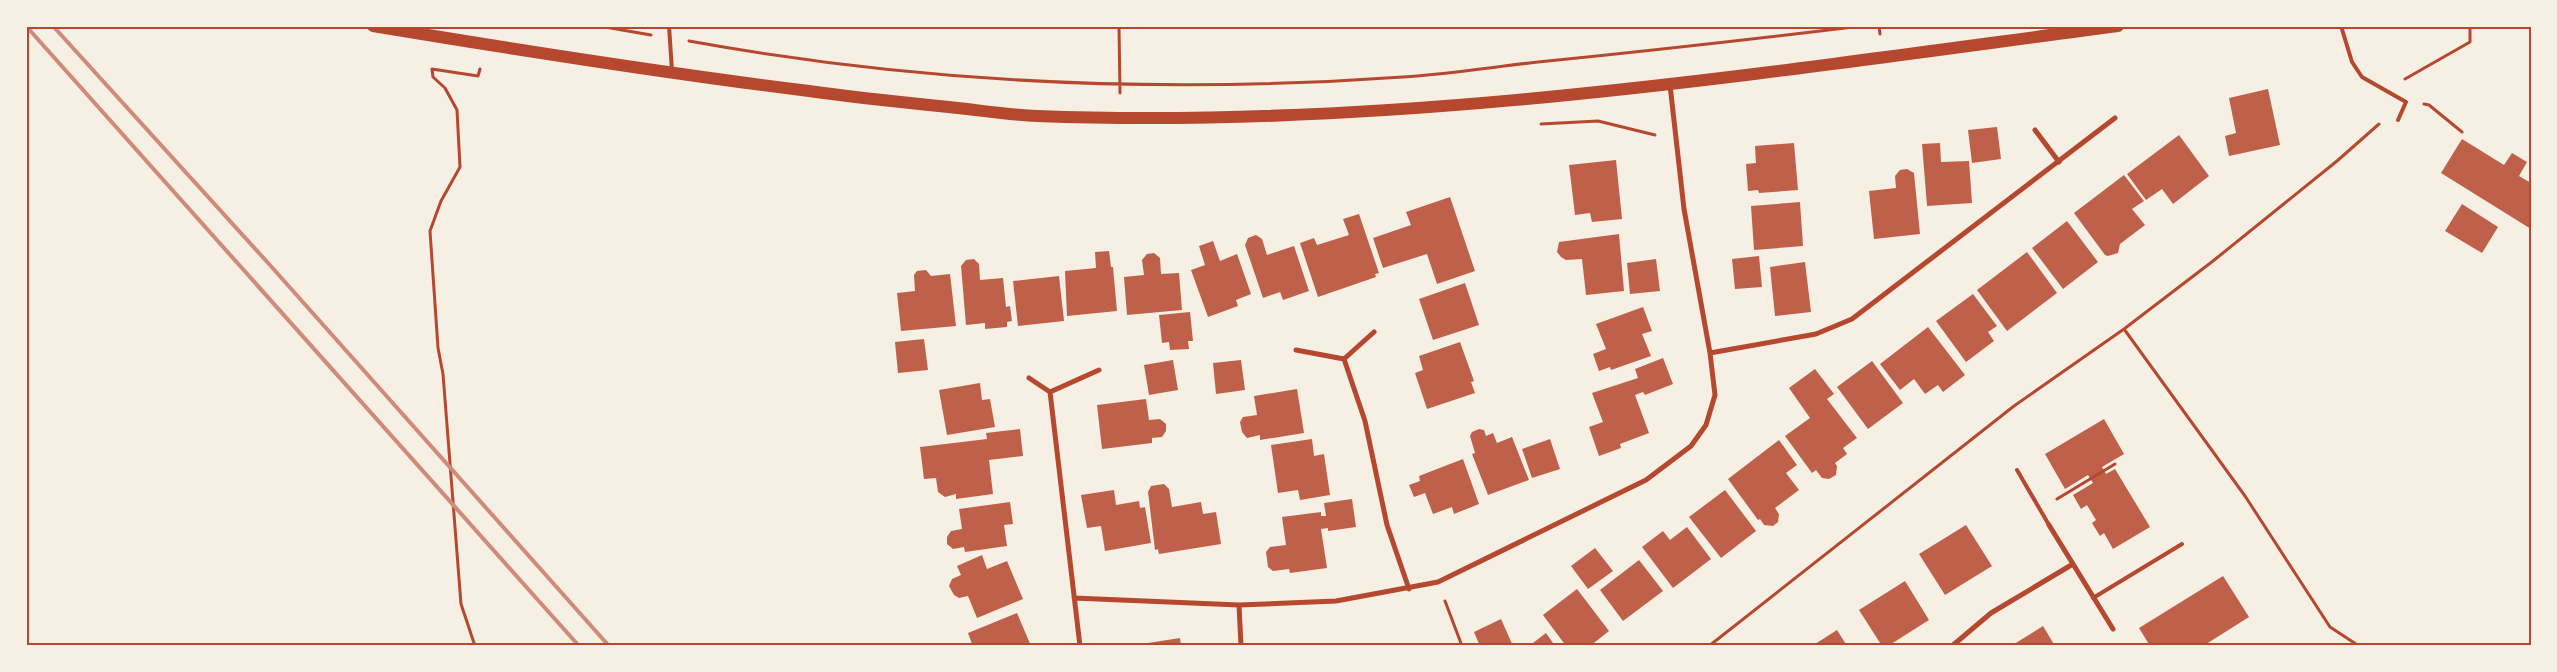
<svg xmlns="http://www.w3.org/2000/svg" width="2557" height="672" font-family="Signika,sans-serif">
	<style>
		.building { fill: #bf614a }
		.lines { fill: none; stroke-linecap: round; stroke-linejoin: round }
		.path { stroke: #b5482f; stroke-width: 3 }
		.service { stroke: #b5482f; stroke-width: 4 }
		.minor { stroke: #b5482f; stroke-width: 5 }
		.primary { stroke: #b5482f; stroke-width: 12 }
		.rail { stroke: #cf8b77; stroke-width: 4 }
		.neatline { fill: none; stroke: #b5482f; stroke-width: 2 }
	</style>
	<rect width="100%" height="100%" fill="#f6efe4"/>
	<path class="building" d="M 2268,89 L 2280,145 L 2229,156 L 2225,136 L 2236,133 L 2229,98 Z
		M 1997,127 L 2001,159 L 1972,163 L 1968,130 Z
		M 2179,135 L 2209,176 L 2173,204 L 2162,189 L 2146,200 L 2127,174 Z
		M 2462,139 L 2504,165 L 2512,153 L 2527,162 L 2519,176 L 2531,183 L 2531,229 L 2441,173 Z
		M 1794,143 L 1798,190 L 1759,193 L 1758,190 L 1748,191 L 1746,164 L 1756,163 L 1755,146 Z
		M 1940,143 L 1941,162 L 1969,161 L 1972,203 L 1927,206 L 1922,144 Z
		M 1616,160 L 1622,219 L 1592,222 L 1590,213 L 1575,215 L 1569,165 Z
		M 1907,169 L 1914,173 L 1920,234 L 1874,239 L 1869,191 L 1896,188 L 1895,176 L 1900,170 Z
		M 2124,175 L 2144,201 L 2132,209 L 2145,225 L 2120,244 L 2118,253 L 2108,256 L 2105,255 L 2074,213 Z
		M 1450,197 L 1475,271 L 1437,284 L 1427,254 L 1383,268 L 1373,238 L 1411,225 L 1406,212 Z
		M 1800,202 L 1803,246 L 1754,250 L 1751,206 Z
		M 2462,204 L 2498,227 L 2482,253 L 2445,231 Z
		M 1359,214 L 1379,273 L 1375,274 L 1376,277 L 1318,297 L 1300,243 L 1314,238 L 1317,245 L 1349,235 L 1343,219 Z
		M 2067,221 L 2098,262 L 2063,289 L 2032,248 Z
		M 1619,234 L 1624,291 L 1586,295 L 1582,259 L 1566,260 L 1561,257 L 1557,252 L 1559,242 Z
		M 1256,235 L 1262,239 L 1267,255 L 1294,246 L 1309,291 L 1283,300 L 1280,292 L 1263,298 L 1245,245 L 1248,238 Z
		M 1213,241 L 1220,261 L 1237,254 L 1251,294 L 1236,300 L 1238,306 L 1208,317 L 1191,270 L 1205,265 L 1199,246 Z
		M 1109,251 L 1111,267 L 1113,267 L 1117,311 L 1067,316 L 1065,271 L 1096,268 L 1095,252 Z
		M 2027,252 L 2057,293 L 2007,331 L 1977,290 Z
		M 1154,253 L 1160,258 L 1161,274 L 1179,273 L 1182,310 L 1127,315 L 1124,277 L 1144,275 L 1142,260 L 1147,254 Z
		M 1759,256 L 1762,287 L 1735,289 L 1732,259 Z
		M 974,259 L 979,264 L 980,280 L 1003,278 L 1006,307 L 1010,306 L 1012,321 L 1007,322 L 1007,327 L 985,329 L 985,323 L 966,325 L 961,266 L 966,260 Z
		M 1656,259 L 1660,291 L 1630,294 L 1627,263 Z
		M 1805,262 L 1811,312 L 1775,316 L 1770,267 Z
		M 926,270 L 931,276 L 950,274 L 956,326 L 901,331 L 897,293 L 915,291 L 914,275 L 917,271 Z
		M 1059,276 L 1064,321 L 1018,326 L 1013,281 Z
		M 1465,283 L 1479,325 L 1433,340 L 1419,299 Z
		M 1973,294 L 1997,326 L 1988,332 L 1994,341 L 1966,362 L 1936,321 Z
		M 1643,307 L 1652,331 L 1642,334 L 1651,356 L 1611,370 L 1610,367 L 1599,371 L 1593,354 L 1606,349 L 1596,324 Z
		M 1190,312 L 1193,341 L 1188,341 L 1189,349 L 1170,350 L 1169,342 L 1162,343 L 1159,315 Z
		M 1928,327 L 1965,375 L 1943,392 L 1938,385 L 1925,394 L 1914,379 L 1900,390 L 1880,364 Z
		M 924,339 L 928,370 L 898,373 L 895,342 Z
		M 1460,342 L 1474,381 L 1471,382 L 1475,393 L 1427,409 L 1415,373 L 1423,370 L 1419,356 Z
		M 1663,358 L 1673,384 L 1645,395 L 1643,392 L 1635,395 L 1649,433 L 1620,444 L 1621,448 L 1599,456 L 1589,427 L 1603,422 L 1592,393 L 1638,378 L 1635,369 Z
		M 1173,360 L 1178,390 L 1149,395 L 1144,365 Z
		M 1241,360 L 1245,390 L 1216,394 L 1213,363 Z
		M 1872,361 L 1903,403 L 1868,429 L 1837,387 Z
		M 1815,369 L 1834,394 L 1827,399 L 1857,438 L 1843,448 L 1847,454 L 1835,463 L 1837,466 L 1836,475 L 1829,479 L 1822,478 L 1816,470 L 1812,473 L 1785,436 L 1810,418 L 1789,388 Z
		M 980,383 L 982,400 L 990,399 L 995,427 L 947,435 L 939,390 Z
		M 1297,389 L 1304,433 L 1260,440 L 1260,435 L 1247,438 L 1242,432 L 1240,422 L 1243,417 L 1257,415 L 1254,396 Z
		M 1146,399 L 1149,420 L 1160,419 L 1166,424 L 1166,431 L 1162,437 L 1152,438 L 1152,443 L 1102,449 L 1097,405 Z
		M 2104,419 L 2124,454 L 2102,467 L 2106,474 L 2115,469 L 2150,527 L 2113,549 L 2104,533 L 2100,536 L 2092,523 L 2096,520 L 2087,505 L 2081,509 L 2073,495 L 2093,483 L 2088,475 L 2065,489 L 2045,454 Z
		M 1020,429 L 1023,456 L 989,460 L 993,494 L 956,499 L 956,494 L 945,497 L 938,492 L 936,478 L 924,479 L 920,447 L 987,439 L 986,433 Z
		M 1479,429 L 1484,430 L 1486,436 L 1493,433 L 1497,443 L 1512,437 L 1529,480 L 1488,495 L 1472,454 L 1475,453 L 1470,436 L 1472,432 Z
		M 1312,439 L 1314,456 L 1324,454 L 1330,495 L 1300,500 L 1298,490 L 1278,493 L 1271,445 Z
		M 1550,439 L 1560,469 L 1532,478 L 1522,449 Z
		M 1779,440 L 1797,465 L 1786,473 L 1799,490 L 1775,508 L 1779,514 L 1778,522 L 1773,526 L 1764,525 L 1760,519 L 1758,520 L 1728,479 Z
		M 1463,459 L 1479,504 L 1454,514 L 1452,507 L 1433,514 L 1425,493 L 1414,497 L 1409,485 L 1420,481 L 1419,476 Z
		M 1164,484 L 1169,489 L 1172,507 L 1201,502 L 1203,514 L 1216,512 L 1221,544 L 1159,554 L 1158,549 L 1155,550 L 1148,492 L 1151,486 Z
		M 1114,490 L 1116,505 L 1139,501 L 1140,508 L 1145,507 L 1151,543 L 1105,551 L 1101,526 L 1087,528 L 1081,495 Z
		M 1725,490 L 1756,531 L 1721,558 L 1689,517 Z
		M 1352,499 L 1356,527 L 1328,531 L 1328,528 L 1321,529 L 1327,568 L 1290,573 L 1289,569 L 1273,571 L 1268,567 L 1266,552 L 1270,547 L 1286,545 L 1282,517 L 1321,512 L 1321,516 L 1326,516 L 1324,503 Z
		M 1010,502 L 1013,524 L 1004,525 L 1007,546 L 965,552 L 964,547 L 953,549 L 947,544 L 947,537 L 951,531 L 962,529 L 959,509 Z
		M 1966,525 L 1992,566 L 1945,595 L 1919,554 Z
		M 1687,527 L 1711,559 L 1673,588 L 1642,547 L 1663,531 L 1670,540 Z
		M 1595,548 L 1613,571 L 1588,589 L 1571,566 Z
		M 982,555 L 987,569 L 1007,561 L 1023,599 L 977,618 L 968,596 L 959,598 L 954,595 L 949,586 L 952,579 L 961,575 L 957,566 Z
		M 1639,560 L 1663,591 L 1623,621 L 1600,590 Z
		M 2223,576 L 2249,617 L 2203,646 L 2150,646 L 2139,628 Z
		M 1905,581 L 1929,620 L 1888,646 L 1882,646 L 1859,610 Z
		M 1577,589 L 1609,631 L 1590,646 L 1566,646 L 1543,615 Z
		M 1017,613 L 1031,646 L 968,646 L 972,644 L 968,633 Z
		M 1501,619 L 1513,646 L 1480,646 L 1474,632 Z
		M 2043,626 L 2055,646 L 2011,646 Z
		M 1837,630 L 1847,646 L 1812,646 Z
		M 1546,633 L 1555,646 L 1529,646 Z
		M 1180,638 L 1181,646 L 1148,646 L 1148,643 Z"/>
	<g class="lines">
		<path class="path" d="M 599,26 L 651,35
			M 1119,26 L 1120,93
			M 1879,26 L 1880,34
			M 689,41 C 926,84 1163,94 1403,77 C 1448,74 1493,67 1538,62 C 1647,51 1754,39 1862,26
			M 2405,79 L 2470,42 L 2470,26
			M 2424,104 L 2429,105 L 2462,132
			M 1541,124 L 1598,121 L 1655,135
			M 2124,329 L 2245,496 L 2330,627 L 2359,646
			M 2057,499 L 2115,464
			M 1445,601 L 1462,646
			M 475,646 L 461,604 L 443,374 L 438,348 L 430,231 L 441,201 L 460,167 L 457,110 L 445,88 L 433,77 L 432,69 L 478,76 L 480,69
			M 1709,646 L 2014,406 L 2124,329 L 2213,261 L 2337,161 L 2379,124"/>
		<path class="service" d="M 669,26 L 672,71
			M 2341,26 L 2352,62 L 2362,77 L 2406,102 L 2398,120
			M 2017,470 L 2049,525
			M 2093,598 L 2182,544"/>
		<path class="minor" d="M 2035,130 L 2059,162
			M 1296,350 L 1344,359 L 1374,332
			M 1710,353 L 1816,334 L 1852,319 L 2115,118
			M 1344,359 L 1365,421 L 1387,525 L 1409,589
			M 1029,378 L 1050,392 L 1099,370
			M 1050,392 L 1080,646
			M 2049,525 L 2113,629
			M 1074,598 L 1239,605 L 1336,601 L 1438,582 L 1646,480 L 1691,446 L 1706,425 L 1715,395 L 1710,353 L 1684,209 L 1670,85
			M 1239,605 L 1241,646
			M 1952,646 L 1991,613 L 2073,564"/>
		<path class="primary" d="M 373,26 C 518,50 663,73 809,91 C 859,98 909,103 958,108 C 985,111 1011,115 1037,116 C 1398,130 1761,73 2118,26"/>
		<path class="rail" d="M 26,26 L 579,646
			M 53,26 L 269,264 L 609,646"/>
	</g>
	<rect width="2557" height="672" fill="none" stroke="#f6efe4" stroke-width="55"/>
	<rect x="28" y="28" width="2502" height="616" class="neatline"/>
</svg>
